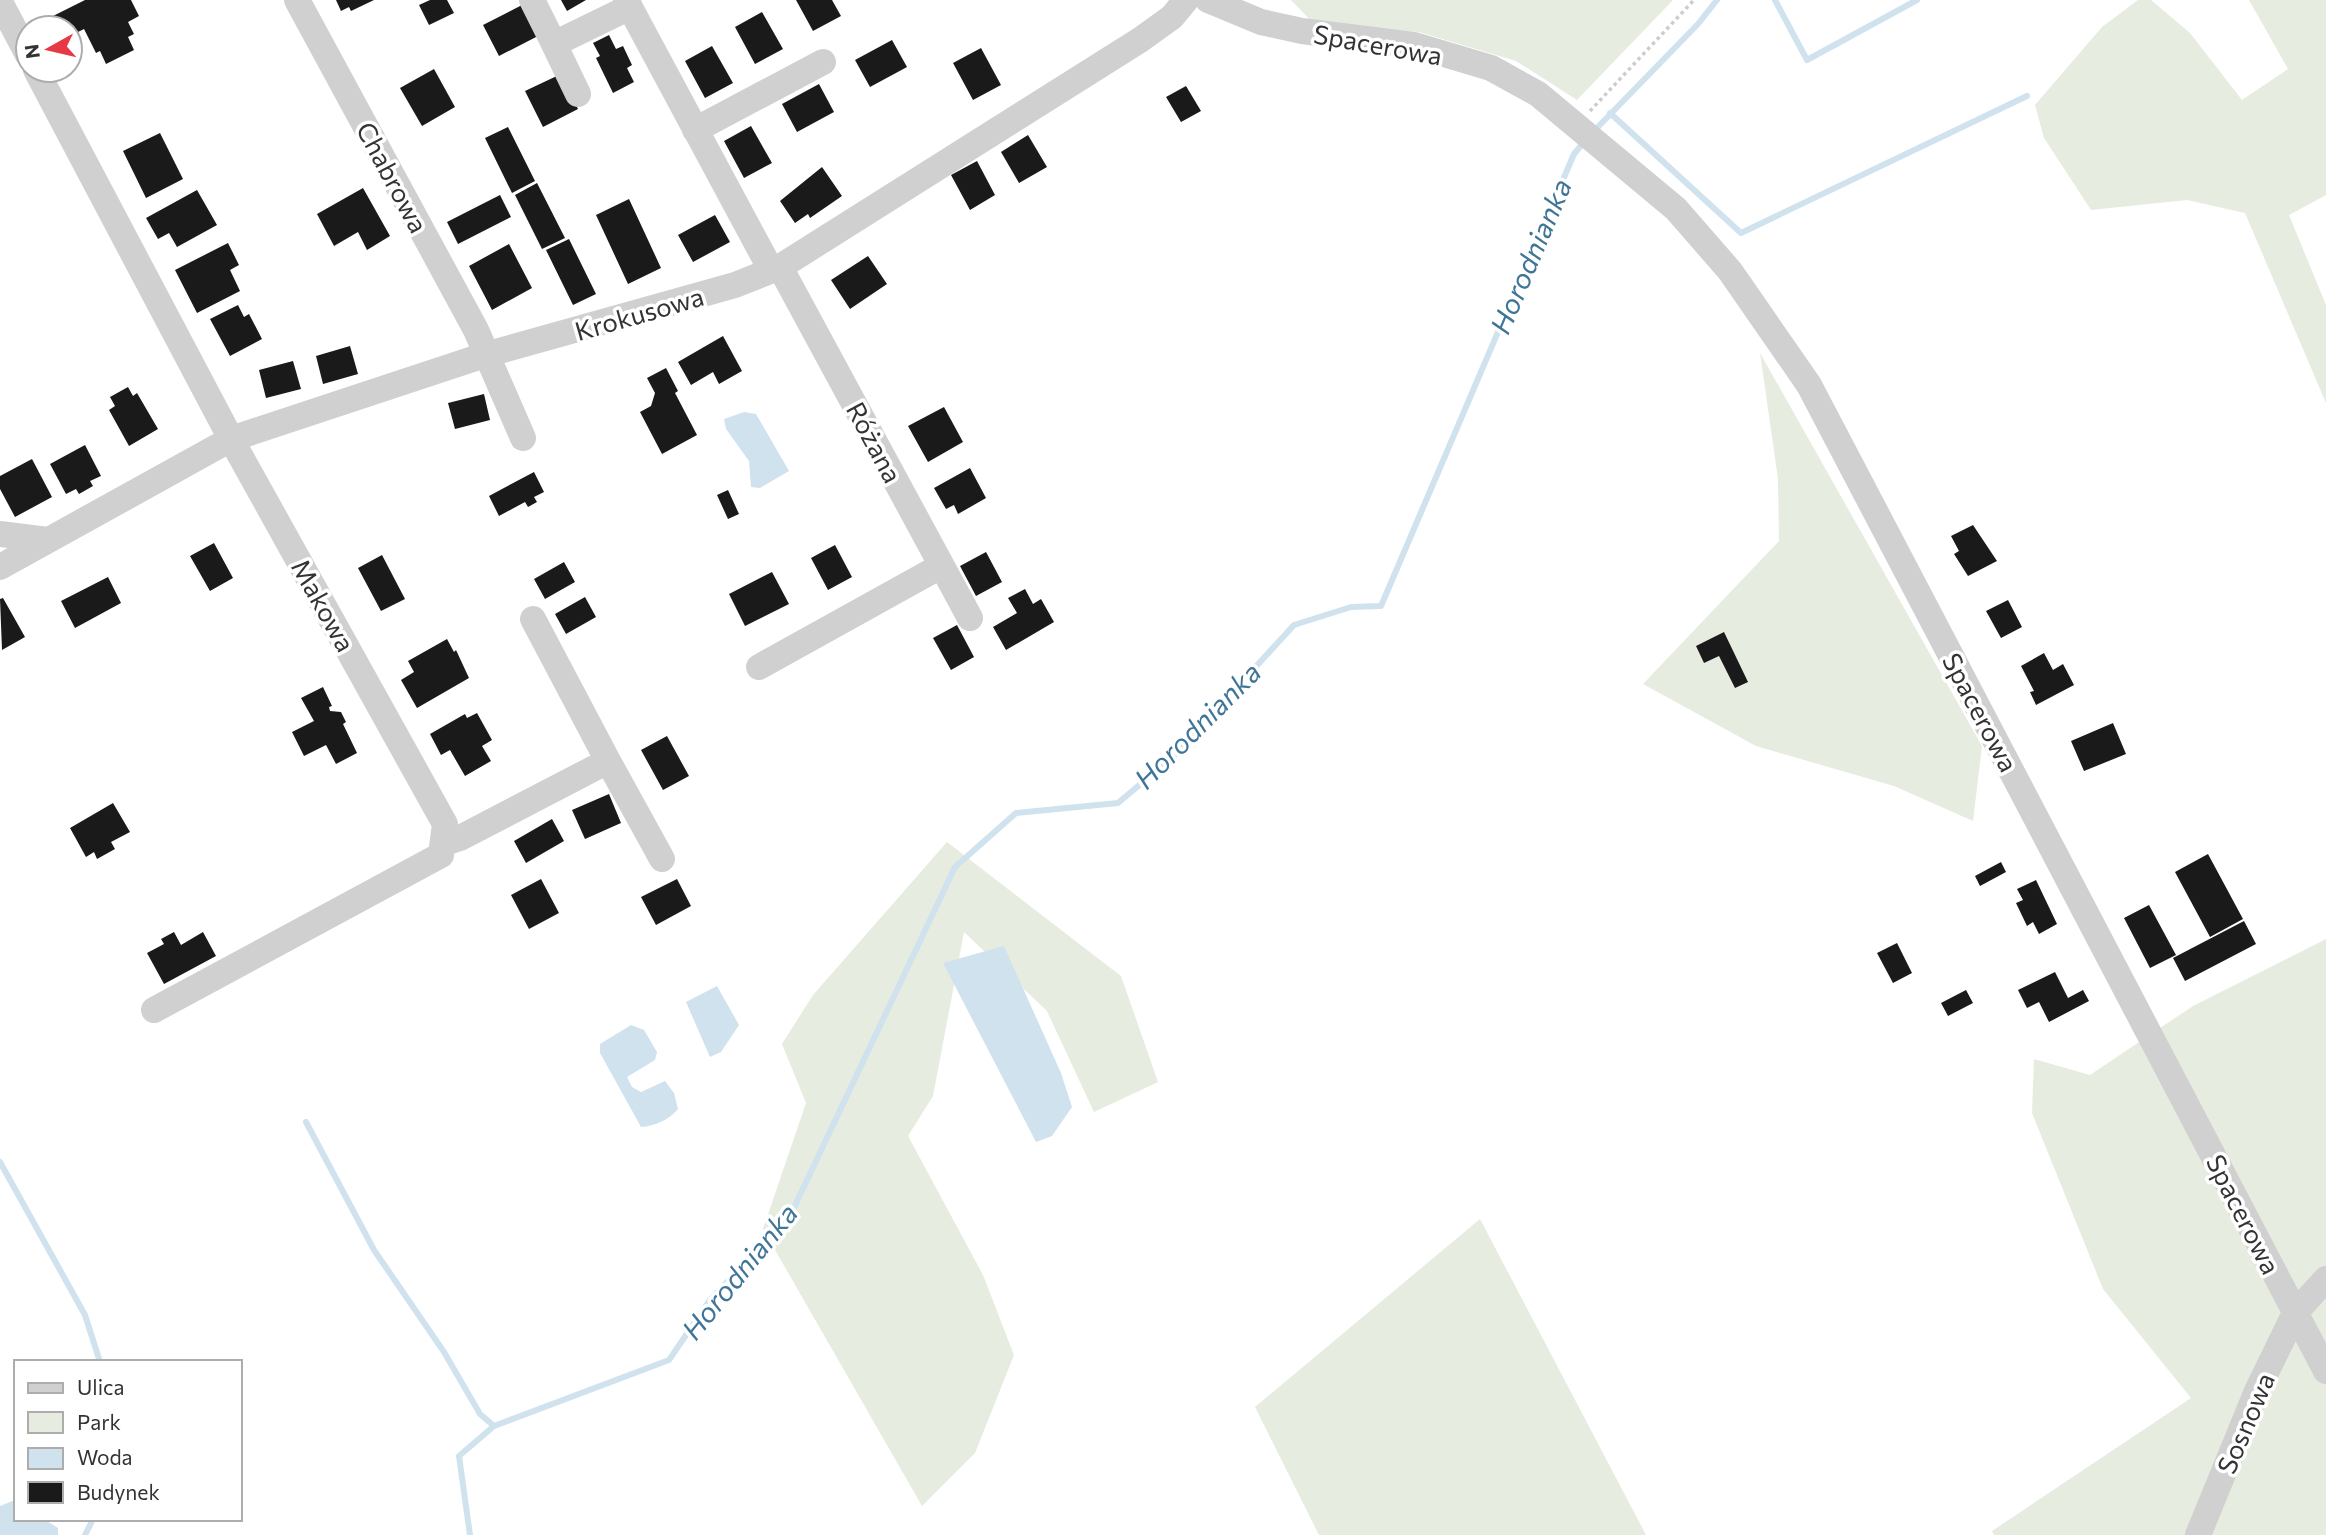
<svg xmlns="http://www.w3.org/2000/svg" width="2326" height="1535" font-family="Commissioner,sans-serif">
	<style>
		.green { fill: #e6ecdf }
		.water { fill: #cfe2ee }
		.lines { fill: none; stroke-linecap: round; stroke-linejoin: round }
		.stream { stroke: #cfe2ee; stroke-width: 6 }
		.building { fill: #1a1a1a }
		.path { stroke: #cdcdcd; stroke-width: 3.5; stroke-dasharray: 3.5 3.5; stroke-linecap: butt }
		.minor { stroke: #d0d0d0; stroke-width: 26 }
		.labels { text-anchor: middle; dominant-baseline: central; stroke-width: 7; stroke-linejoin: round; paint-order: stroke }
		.street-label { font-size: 26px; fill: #333; stroke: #fff }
		.water-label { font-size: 28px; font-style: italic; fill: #3f7597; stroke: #fff }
	</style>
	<rect width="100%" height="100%" fill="#fff"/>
	<path class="green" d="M 1291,0 L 1673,0 L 1577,100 L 1516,61 L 1419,32 L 1313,23 Z
		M 2138,0 L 2151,0 L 2190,33 L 2242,100 L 2288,69 L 2249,0 L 2326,0 L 2326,195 L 2289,215 L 2326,305 L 2326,403 L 2245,213 L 2187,200 L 2091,210 L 2044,138 L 2035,105 L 2102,27 Z
		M 1760,353 L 1982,746 L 1973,821 L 1894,786 L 1756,746 L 1643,684 L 1779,541 L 1778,479 Z
		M 947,842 L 1121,976 L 1158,1082 L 1094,1112 L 1047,1011 L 964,932 L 933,1096 L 908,1136 L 983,1275 L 1014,1355 L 975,1453 L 922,1506 L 763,1229 L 806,1103 L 782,1044 L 813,995 Z
		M 2326,939 L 2326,1535 L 1994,1535 L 1992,1531 L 2191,1398 L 2103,1289 L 2032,1113 L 2034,1059 L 2090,1075 L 2193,1006 Z
		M 1480,1219 L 1646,1535 L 1319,1535 L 1255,1407 Z"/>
	<path class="water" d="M 744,412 L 756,414 L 789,471 L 760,488 L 751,487 L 749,461 L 726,429 L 724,419 Z
		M 1004,946 L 1061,1073 L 1072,1107 L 1052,1136 L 1036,1142 L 943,963 Z
		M 717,986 L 739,1025 L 721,1052 L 710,1057 L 686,1002 Z
		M 631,1025 L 644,1030 L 657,1052 L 655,1060 L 627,1077 L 632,1087 L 641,1092 L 665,1081 L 674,1093 L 678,1109 C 669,1120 655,1126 641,1127 L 600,1053 L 600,1044 Z
		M 15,1500 L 16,1519 L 44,1519 L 58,1528 L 58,1535 L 0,1535 L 0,1506 Z"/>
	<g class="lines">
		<path class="stream" d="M 1775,0 L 1807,60 L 1917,0
			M 1610,113 L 1741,233 L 2027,96
			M 1594,131 L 1698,24 L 1717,0
			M 306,1122 L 374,1250 L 444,1352 L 480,1414 L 494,1426
			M 0,1162 L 85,1315 L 100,1362
			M 85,1535 L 93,1519
			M 470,1535 L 459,1456 L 494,1426 L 669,1360 L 710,1300 L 791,1214 L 955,867 L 1016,813 L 1118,803 L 1176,754 L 1294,625 L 1351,607 L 1381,606 L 1574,154 L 1584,142"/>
	</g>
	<path class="building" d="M 85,0 L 131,0 L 139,16 L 128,22 L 134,34 L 128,37 L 134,50 L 106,64 L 100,51 L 96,53 L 84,29 L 70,36 L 70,28 L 56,28 L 51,17 Z
		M 336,0 L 374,0 L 351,11 L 349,7 L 341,11 Z
		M 430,0 L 447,0 L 454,13 L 429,25 L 419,5 Z
		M 561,0 L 586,0 L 567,11 Z
		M 796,0 L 832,0 L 841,16 L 813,31 Z
		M 522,5 L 538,36 L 499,56 L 483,25 Z
		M 762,12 L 783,49 L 755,64 L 735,27 Z
		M 609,35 L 616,49 L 623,46 L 632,65 L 627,68 L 634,82 L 613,93 L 596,58 L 600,56 L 593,43 Z
		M 892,40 L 907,67 L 870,87 L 855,60 Z
		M 712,46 L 733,83 L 705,98 L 685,61 Z
		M 981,48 L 1001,85 L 973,100 L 953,63 Z
		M 434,69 L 455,107 L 422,126 L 400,88 Z
		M 561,74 L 578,109 L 543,127 L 525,91 Z
		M 819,84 L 834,112 L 797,132 L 782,104 Z
		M 1186,86 L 1201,111 L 1181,122 L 1166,97 Z
		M 751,126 L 772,163 L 744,178 L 724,141 Z
		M 508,127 L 535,181 L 512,193 L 485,138 Z
		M 160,133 L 183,179 L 146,198 L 123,151 Z
		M 1028,135 L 1047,167 L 1019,183 L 1001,152 Z
		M 977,161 L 995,195 L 970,210 L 951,175 Z
		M 822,167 L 842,196 L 810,218 L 808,214 L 795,223 L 780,201 Z
		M 537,183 L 565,238 L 542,249 L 515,195 Z
		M 363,188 L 390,236 L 367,250 L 358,232 L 334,246 L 317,214 Z
		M 197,190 L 217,225 L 177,247 L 169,233 L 158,239 L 146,218 Z
		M 500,195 L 511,217 L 458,244 L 447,222 Z
		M 629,199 L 661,268 L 628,284 L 596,215 Z
		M 715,215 L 730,242 L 693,262 L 678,235 Z
		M 569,239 L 596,294 L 573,305 L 546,250 Z
		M 228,243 L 239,265 L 230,270 L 240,291 L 197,313 L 175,270 Z
		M 509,244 L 532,288 L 492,310 L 469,266 Z
		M 868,256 L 887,284 L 850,309 L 831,280 Z
		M 238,305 L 244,317 L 249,314 L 262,339 L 230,356 L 210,319 Z
		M 723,336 L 742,371 L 719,384 L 713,372 L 691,385 L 678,362 Z
		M 350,346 L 358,374 L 323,384 L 316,356 Z
		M 293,361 L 301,389 L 266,398 L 259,370 Z
		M 666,368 L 678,391 L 675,393 L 697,435 L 662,454 L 640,412 L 651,406 L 655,393 L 647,378 Z
		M 128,387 L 133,396 L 137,393 L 158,429 L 129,446 L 109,410 L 115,406 L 110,397 Z
		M 484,394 L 490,420 L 455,429 L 448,403 Z
		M 944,407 L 963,442 L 928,462 L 908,426 Z
		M 85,445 L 101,476 L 90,481 L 93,486 L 79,494 L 76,489 L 66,494 L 50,464 Z
		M 32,459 L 52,497 L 15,517 L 0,489 L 0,476 Z
		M 970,468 L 986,498 L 958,514 L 954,505 L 946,509 L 934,488 Z
		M 534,472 L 544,492 L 534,497 L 537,502 L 528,507 L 525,502 L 499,516 L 489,496 Z
		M 728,490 L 739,514 L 728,519 L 717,495 Z
		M 1973,525 L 1997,561 L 1968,576 L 1954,554 L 1959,551 L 1951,536 Z
		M 214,543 L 233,578 L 210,591 L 190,556 Z
		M 835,545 L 852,577 L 828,590 L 811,558 Z
		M 986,552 L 1002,582 L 976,596 L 960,566 Z
		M 382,555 L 405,599 L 381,611 L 358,568 Z
		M 564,562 L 575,582 L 545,599 L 534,579 Z
		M 772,572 L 789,604 L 745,626 L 729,594 Z
		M 108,577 L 121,603 L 75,628 L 61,601 Z
		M 1025,589 L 1033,604 L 1041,599 L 1054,622 L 1006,650 L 993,627 L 1017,613 L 1008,598 Z
		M 585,597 L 596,617 L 566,634 L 555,614 Z
		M 3,598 L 25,637 L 2,650 L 0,599 Z
		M 2008,600 L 2022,627 L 2001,638 L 1986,611 Z
		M 957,625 L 974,657 L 951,670 L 933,638 Z
		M 1724,632 L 1748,682 L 1735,688 L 1719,656 L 1704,663 L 1696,646 Z
		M 447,639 L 454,652 L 456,650 L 469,678 L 417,708 L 401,680 L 414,672 L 408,661 Z
		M 2044,653 L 2053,670 L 2063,664 L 2074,685 L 2036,705 L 2030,692 L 2034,691 L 2021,666 Z
		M 323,687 L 332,706 L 329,707 L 330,711 L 341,712 L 346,722 L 343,724 L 357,753 L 336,764 L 326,745 L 304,756 L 292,732 L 314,721 L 301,698 Z
		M 477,713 L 492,740 L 482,746 L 491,761 L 465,776 L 450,750 L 441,755 L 430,734 L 465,714 L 467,718 Z
		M 2113,723 L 2126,754 L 2084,771 L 2071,741 Z
		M 667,736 L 689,776 L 663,790 L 641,750 Z
		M 609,794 L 621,823 L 585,839 L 572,810 Z
		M 113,803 L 130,832 L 111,842 L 115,849 L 97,859 L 94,852 L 86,857 L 70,828 Z
		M 552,819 L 564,841 L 526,863 L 514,841 Z
		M 2208,854 L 2243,919 L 2210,937 L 2175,872 Z
		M 2001,862 L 2006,872 L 1980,886 L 1975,876 Z
		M 541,879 L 559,913 L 529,929 L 511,895 Z
		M 677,879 L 691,906 L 656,925 L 641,897 Z
		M 2036,880 L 2057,924 L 2039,934 L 2033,922 L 2027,926 L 2016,903 L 2023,900 L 2017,889 Z
		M 2149,905 L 2176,955 L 2150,968 L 2124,918 Z
		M 2244,921 L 2256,944 L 2185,981 L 2173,958 Z
		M 174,932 L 181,945 L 203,932 L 216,956 L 164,984 L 147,953 L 164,944 L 161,939 Z
		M 1897,943 L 1912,973 L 1893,983 L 1877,953 Z
		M 2055,972 L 2068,998 L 2083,990 L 2089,1001 L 2049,1022 L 2039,1002 L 2027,1008 L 2018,990 Z
		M 1966,990 L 1973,1003 L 1948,1016 L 1941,1003 Z"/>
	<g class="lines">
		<path class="path" d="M 1590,111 L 1694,0"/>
		<path class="minor" d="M 297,0 L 476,330 L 523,438
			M 532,0 L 554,44 L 630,7
			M 626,0 L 771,270
			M 1208,0 L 1261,22 L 1302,31 L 1414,45 L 1491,68 L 1538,94 L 1676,209 L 1730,271 L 1809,385 L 2326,1371
			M 0,2 L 28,55
			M 554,44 L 578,94
			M 36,70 L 231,439 L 445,824 L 441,855 L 154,1010
			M 695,130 L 823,62
			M 780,267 L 970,618
			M 0,534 L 48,540
			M 0,567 L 231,439 L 485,355 L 735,285 L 780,267 L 1140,40 L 1172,17 L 1186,0
			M 533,619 L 608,761
			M 759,667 L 941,566
			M 445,843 L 460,838 L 608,761 L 662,859
			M 2198,1535 L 2257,1391 L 2295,1313 L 2326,1279"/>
	</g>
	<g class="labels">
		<g class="street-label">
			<text transform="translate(1378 44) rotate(10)">Spacerowa</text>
			<text transform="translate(393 177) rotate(62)">Chabrowa</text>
			<text transform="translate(639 313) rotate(-16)">Krokusowa</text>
			<text transform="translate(875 442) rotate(62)">Różana</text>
			<text transform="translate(324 605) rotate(61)">Makowa</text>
			<text transform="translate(1981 712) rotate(62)">Spacerowa</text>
			<text transform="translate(2244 1214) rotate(63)">Spacerowa</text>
			<text transform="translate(2245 1423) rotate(-67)">Sosnowa</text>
		</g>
		<g class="water-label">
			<text transform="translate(1530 256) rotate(-67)">Horodnianka</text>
			<text transform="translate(1197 725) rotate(-45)">Horodnianka</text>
			<text transform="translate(739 1271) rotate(-51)">Horodnianka</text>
		</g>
	</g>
	<rect x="14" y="1360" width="228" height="161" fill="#ffffff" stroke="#adadad" stroke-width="2"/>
	<rect x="28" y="1383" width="35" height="10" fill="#d0d0d0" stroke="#adadad" stroke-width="2"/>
	<text x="77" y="1395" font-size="21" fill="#333333">Ulica</text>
	<rect x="28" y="1412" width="35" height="21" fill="#e6ecdf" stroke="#adadad" stroke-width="2"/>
	<text x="77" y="1430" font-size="21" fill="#333333">Park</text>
	<rect x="28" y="1448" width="35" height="21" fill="#cfe2ee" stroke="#adadad" stroke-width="2"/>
	<text x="77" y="1465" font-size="21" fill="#333333">Woda</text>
	<rect x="28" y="1482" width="35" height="21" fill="#1a1a1a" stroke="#adadad" stroke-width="2"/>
	<text x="77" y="1500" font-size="21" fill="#333333">Budynek</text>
	<g transform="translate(49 49) rotate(262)"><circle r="33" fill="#ffffff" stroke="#adadad" stroke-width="2"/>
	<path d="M0-5L12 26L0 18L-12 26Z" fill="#e63946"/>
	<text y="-10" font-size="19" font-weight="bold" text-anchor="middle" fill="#333333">N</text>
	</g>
</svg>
